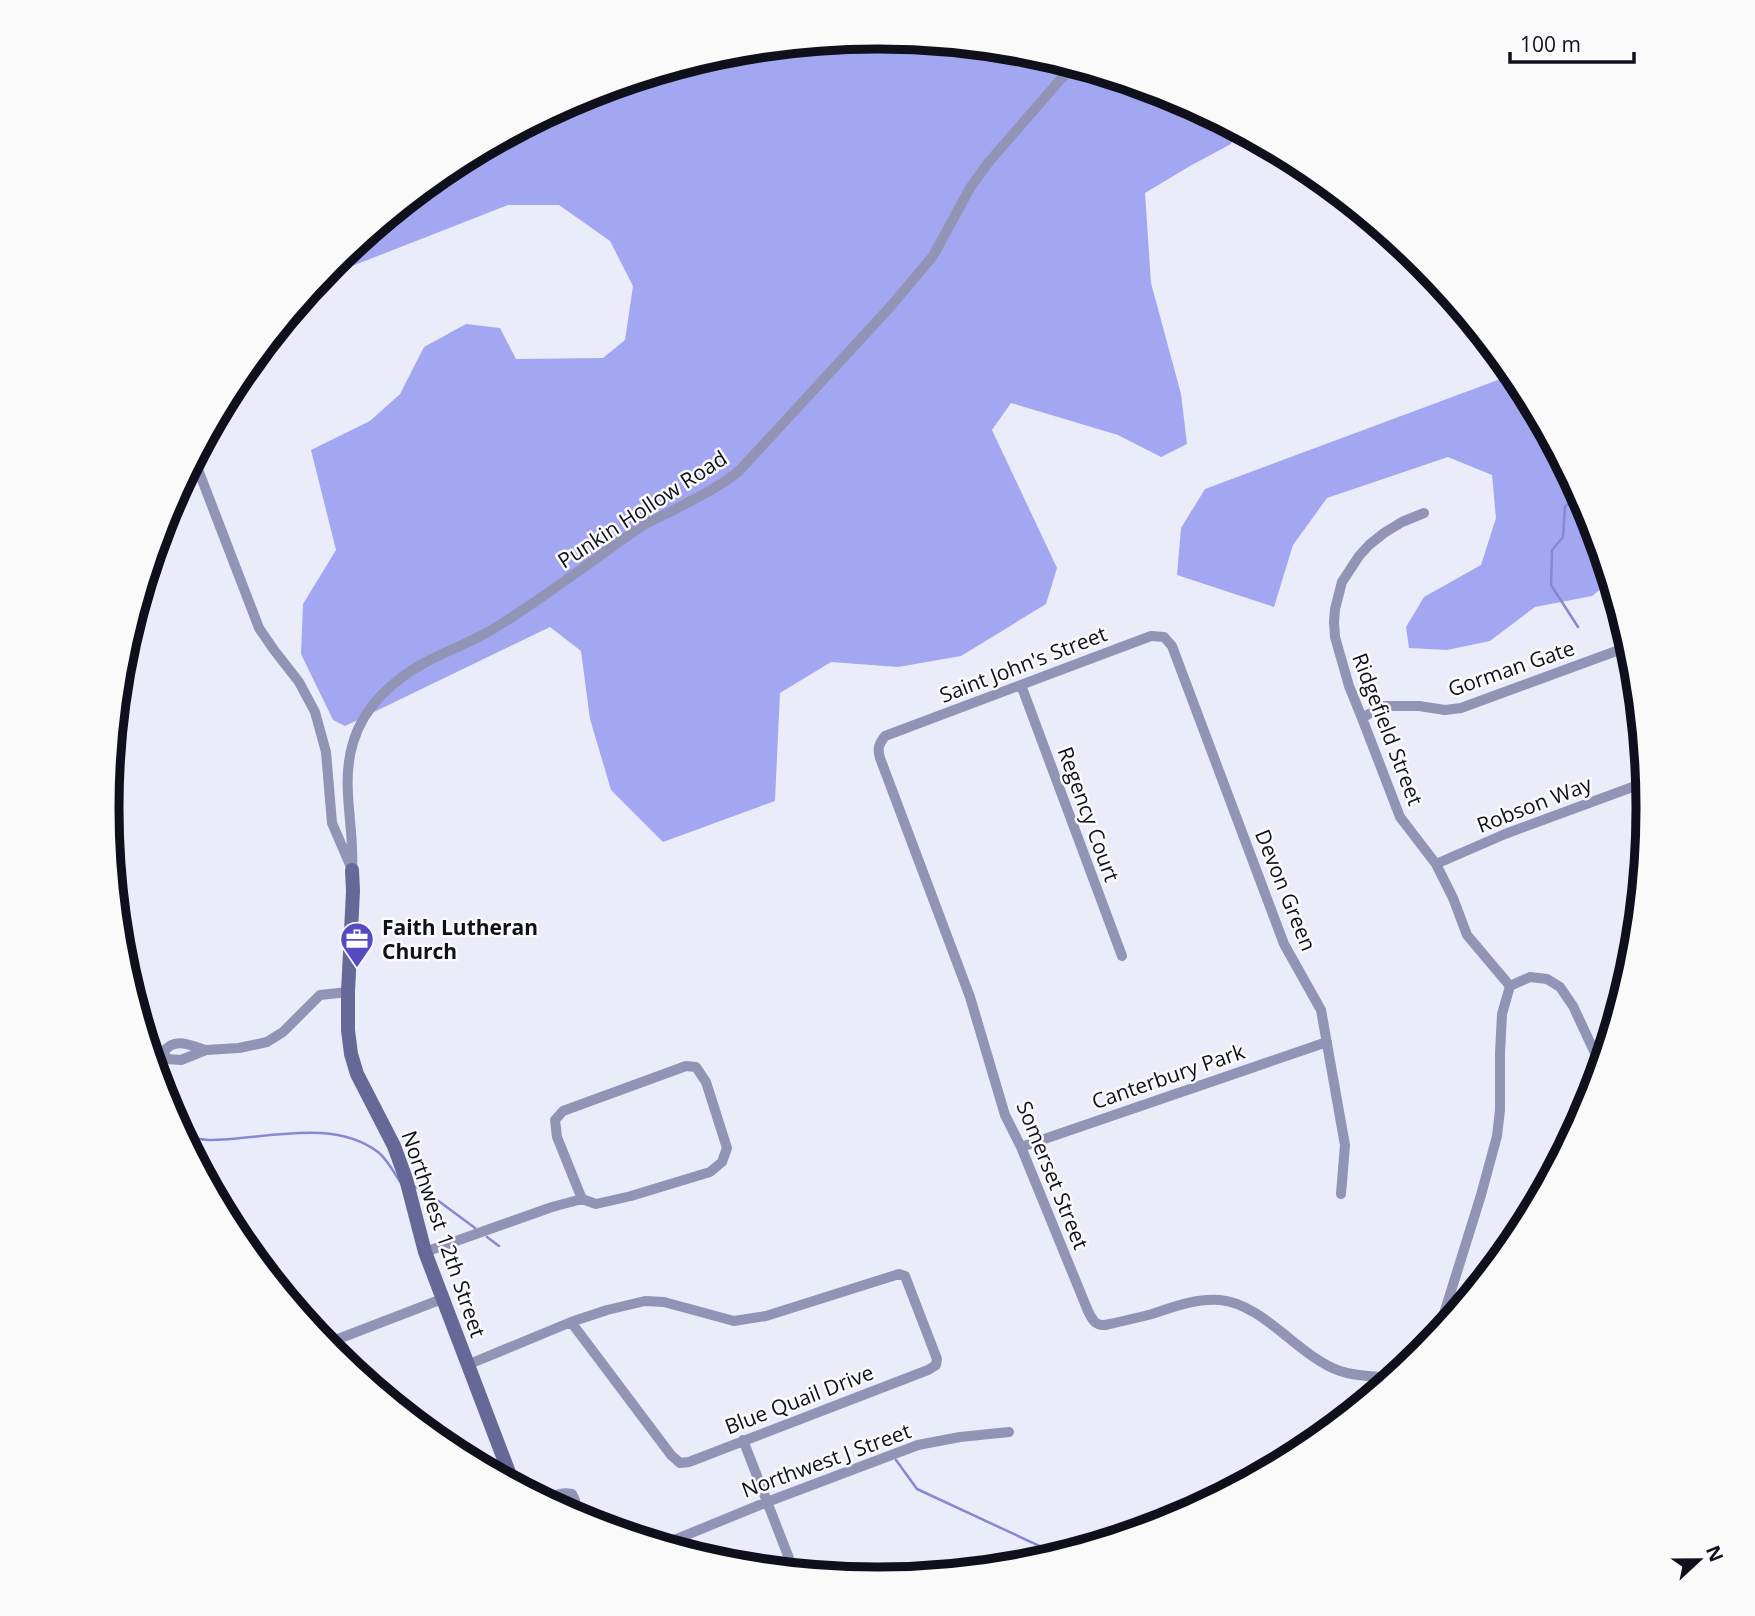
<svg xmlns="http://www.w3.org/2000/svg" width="1755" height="1616" font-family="'Open Sans',sans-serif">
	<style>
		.forest { fill: #a3a7f1 }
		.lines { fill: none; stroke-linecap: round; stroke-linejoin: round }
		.stream { stroke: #8689d0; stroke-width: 2.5 }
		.street { stroke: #9194b4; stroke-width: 10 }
		.secondary { stroke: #666897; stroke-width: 14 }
		.labels { text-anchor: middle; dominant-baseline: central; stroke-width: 5; stroke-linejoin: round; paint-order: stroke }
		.street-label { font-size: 21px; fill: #0f101c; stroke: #fafafa }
		.poi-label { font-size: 21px; font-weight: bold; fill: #0f101c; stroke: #fafafa; text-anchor: start }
		.rim { fill: none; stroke: #0f101c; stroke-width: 9 }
	</style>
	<rect width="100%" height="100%" fill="#eaecfa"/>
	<path class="forest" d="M 878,37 L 1028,52 L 1173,96 L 1236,129 L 1231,144 L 1190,166 L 1145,193 L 1151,283 L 1181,394 L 1187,444 L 1161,457 L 1118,435 L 1011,403 L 992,430 L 1057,568 L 1046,604 L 961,656 L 898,667 L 831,662 L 780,693 L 775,801 L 663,842 L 611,790 L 590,719 L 581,651 L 550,627 L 345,726 L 333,720 L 301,654 L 303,604 L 336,550 L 311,450 L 370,421 L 400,394 L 424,347 L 466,324 L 500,328 L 516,359 L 603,358 L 625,340 L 633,286 L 610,241 L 559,205 L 508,205 L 319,279 L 332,262 L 449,167 L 583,95 L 727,52 Z
		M 1514,374 L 1519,380 L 1590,513 L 1611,581 L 1592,596 L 1535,607 L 1490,641 L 1447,650 L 1409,648 L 1406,627 L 1424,597 L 1481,565 L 1496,518 L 1492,475 L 1448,457 L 1327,498 L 1293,545 L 1274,607 L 1177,575 L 1181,528 L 1205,489 Z"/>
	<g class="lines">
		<path class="stream" d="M 1578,627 L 1551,585 L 1552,550 L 1563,537 L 1565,507 L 1579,492
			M 182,1136 C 191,1137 200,1140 209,1140 C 263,1140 332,1117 378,1152 C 388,1160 394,1173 401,1183
			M 416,1187 L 421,1188 L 475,1228
			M 487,1237 L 499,1246
			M 896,1460 L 917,1489 L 1059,1555"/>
		<path class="street" d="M 194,459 L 259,628 L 274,650 L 299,682 L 315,712 L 326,752 L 332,823 L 351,867
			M 1424,513 L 1402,522 L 1384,533 L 1369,545 L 1359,556 L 1342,582 L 1335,609 L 1334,622 L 1335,637 L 1349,686 L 1362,718 L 1400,817 L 1436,864 L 1453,898 L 1467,935 L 1510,986
			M 1021,685 L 1122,956
			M 1362,718 L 1383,706 L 1419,706 L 1445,710 L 1461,708 L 1630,646
			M 1436,864 L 1505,834 L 1646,782
			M 352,870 C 355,828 340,785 353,743 C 363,707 394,679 426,662 C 448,650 472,642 493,629 C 545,598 592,560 642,526 C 651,521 661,516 670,512 C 694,499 718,488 739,471 L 891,306 L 933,256 L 970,188 L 988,163 L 1060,80 L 1075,66
			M 1510,986 L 1530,977 L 1547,979 L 1560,987 L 1573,1006 L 1601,1066
			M 206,1050 C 192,1046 174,1036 164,1052 L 166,1059 L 181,1060 L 206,1050 L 239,1048 L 267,1042 L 283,1032 L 320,995 L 348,992
			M 686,1066 L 696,1067 L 706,1082 L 727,1148 L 722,1162 L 710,1172 L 631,1196 L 596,1204 L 582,1199 L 557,1137 L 555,1120 L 563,1111 Z
			M 1021,1147 L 1327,1042
			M 1341,1194 L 1345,1145 L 1321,1010 L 1284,944 L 1172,646 L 1164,637 L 1151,636 L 885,736 C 879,744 877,748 880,758 L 970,997 L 1005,1115 L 1021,1147 L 1088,1311 C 1092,1319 1095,1326 1105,1325 C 1120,1322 1136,1318 1152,1314 C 1173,1307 1197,1298 1220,1300 C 1264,1304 1299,1357 1340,1371 C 1357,1377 1376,1376 1393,1378
			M 425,1252 L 552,1207 L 582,1199
			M 1437,1336 L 1481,1195 L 1497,1136 L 1500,1110 L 1500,1053 L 1502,1014 L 1510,986
			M 325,1344 L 442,1299
			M 467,1365 L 571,1322 L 607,1310 L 645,1301 L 664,1302 L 734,1321 L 766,1316 L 899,1274 L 905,1276 L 937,1359 L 936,1365 L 928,1370 L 689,1462 L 680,1463 L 671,1455 L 571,1322
			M 743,1440 L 794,1571
			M 547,1502 C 554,1494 562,1492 572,1494 L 575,1500 L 575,1507 L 570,1514
			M 662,1545 L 767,1502 L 918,1445 L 960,1437 L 1009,1432"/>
		<path class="secondary" d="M 352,870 L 353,891 L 348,992 L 348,1030 L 351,1054 L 357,1074 L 394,1146 L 406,1179 L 425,1252 L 513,1483"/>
	</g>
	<defs>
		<g id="office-pin" transform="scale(1.75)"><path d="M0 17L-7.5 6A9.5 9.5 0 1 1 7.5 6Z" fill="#554cc4" stroke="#fafafa"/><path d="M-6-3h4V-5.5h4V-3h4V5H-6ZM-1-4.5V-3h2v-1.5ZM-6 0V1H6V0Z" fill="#fff"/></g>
	</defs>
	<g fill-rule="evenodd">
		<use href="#office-pin" x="357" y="939"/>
	</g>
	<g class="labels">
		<g class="street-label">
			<text transform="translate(642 509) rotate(-33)">Punkin Hollow Road</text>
			<text transform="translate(1023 664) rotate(-21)">Saint John's Street</text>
			<text transform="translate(1511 668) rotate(-19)">Gorman Gate</text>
			<text transform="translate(1388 729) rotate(69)">Ridgefield Street</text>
			<text transform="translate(1534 804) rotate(-21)">Robson Way</text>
			<text transform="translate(1089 814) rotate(70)">Regency Court</text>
			<text transform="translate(1286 890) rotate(68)">Devon Green</text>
			<text transform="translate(1168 1076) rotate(-19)">Canterbury Park</text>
			<text transform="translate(1053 1175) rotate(68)">Somerset Street</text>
			<text transform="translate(444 1234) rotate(71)">Northwest 12th Street</text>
			<text transform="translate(799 1399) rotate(-21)">Blue Quail Drive</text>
			<text transform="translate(826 1460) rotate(-20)">Northwest J Street</text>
		</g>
		<g class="poi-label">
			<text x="382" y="927">Faith Lutheran<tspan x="382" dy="24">Church</tspan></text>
		</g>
	</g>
	<path d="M0 0H1755V1616H0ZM877 49H878A758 758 0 0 1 1636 807V809A758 758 0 0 1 878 1567H877A758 758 0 0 1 119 809V807A758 758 0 0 1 877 49Z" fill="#fafafa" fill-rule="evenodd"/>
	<path class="rim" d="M877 49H878A758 758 0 0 1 1636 807V809A758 758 0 0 1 878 1567H877A758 758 0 0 1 119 809V807A758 758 0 0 1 877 49Z"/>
	<g transform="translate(1699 1560) rotate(68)" stroke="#fafafa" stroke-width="5" paint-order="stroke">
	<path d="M0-5L12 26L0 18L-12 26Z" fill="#0f101c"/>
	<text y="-10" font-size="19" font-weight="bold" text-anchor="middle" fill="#0f101c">N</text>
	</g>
	<path d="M1510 52v10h124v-10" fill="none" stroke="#0f101c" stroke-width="3.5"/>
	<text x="1520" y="52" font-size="21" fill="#0f101c" stroke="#fafafa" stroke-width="5" paint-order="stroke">100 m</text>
</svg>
